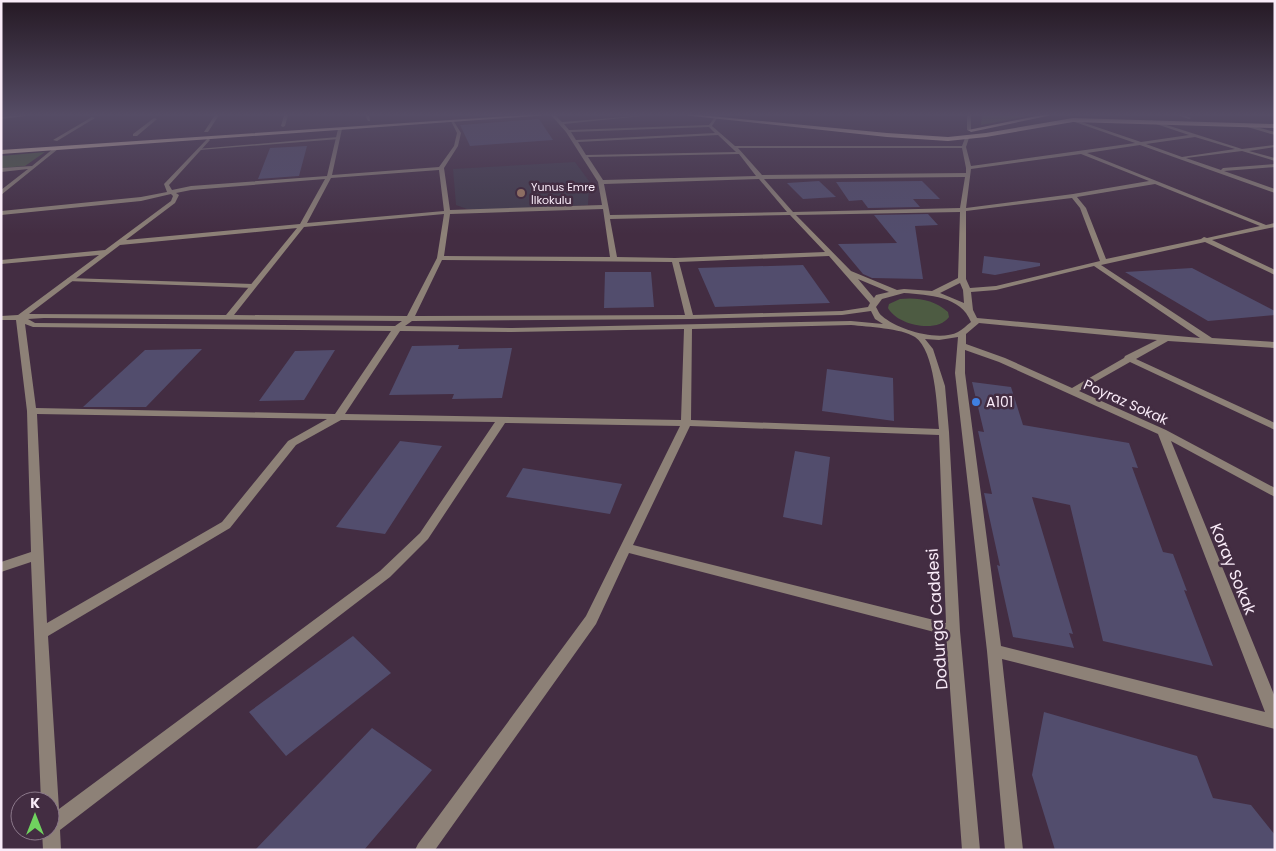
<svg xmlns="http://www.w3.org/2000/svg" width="1276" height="851" font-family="Poppins,sans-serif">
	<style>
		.education { fill: #413a4b }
		.green { fill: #4d5b42 }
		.building { fill: #524d6d }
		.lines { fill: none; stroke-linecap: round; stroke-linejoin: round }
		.service { fill: #8d8177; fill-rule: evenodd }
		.minor { fill: #8d8177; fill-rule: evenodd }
		.primary { fill: #e5ccb7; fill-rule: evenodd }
		.education-dot { fill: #8d6e63; stroke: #432d42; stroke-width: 2 }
		.shop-dot { fill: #3f7fe0; stroke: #432d42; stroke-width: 2 }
		.labels { text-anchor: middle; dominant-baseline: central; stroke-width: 5; stroke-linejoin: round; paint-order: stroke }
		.far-poi-label { font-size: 11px; fill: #f9ebf8; stroke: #432d42; text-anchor: start }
		.poi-label { font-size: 14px; fill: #f9ebf8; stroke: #432d42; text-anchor: start }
		.street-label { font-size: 14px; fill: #f9ebf8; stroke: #432d42 }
		.near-street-label { font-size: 16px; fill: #f9ebf8; stroke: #432d42 }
	</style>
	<rect width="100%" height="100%" fill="#432d42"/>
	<path class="education" d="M 575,162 L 589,181 L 588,205 L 490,210 L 467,209 L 456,205 L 453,169 Z"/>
	<path class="green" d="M 982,115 L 1033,115 L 981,125 Z
		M 45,152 L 25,166 L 1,168 L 1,156 Z
		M 900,299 C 917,297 935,300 948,312 L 949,317 C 937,334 897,325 888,308 L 889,304 Z"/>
	<path class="building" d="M 539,119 L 553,140 L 470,146 L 460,125 Z
		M 307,146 L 299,176 L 258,179 L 270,148 Z
		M 819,181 L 836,197 L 803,199 L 787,183 Z
		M 922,181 L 940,199 L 913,199 L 920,207 L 868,208 L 862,200 L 849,201 L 836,182 Z
		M 928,214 L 938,225 L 915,226 L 923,279 L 872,278 L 863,274 L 838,244 L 897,243 L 874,215 Z
		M 984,256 L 1040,263 L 1040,266 L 995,275 L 982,273 Z
		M 803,265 L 830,303 L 715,307 L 698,268 Z
		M 1192,268 L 1275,311 L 1275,315 L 1208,321 L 1125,272 Z
		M 605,272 L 651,272 L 654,307 L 604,308 Z
		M 459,345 L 458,349 L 512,348 L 502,398 L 452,399 L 454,394 L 389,395 L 412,346 Z
		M 202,349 L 146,407 L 83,407 L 145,350 Z
		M 335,350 L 304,400 L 259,401 L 295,351 Z
		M 827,369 L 893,378 L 894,421 L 822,411 Z
		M 972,382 L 1011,387 L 1023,425 L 1129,443 L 1138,468 L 1132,467 L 1163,552 L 1173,554 L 1187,591 L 1184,590 L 1213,666 L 1103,641 L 1070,505 L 1032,497 L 1073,634 L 1069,633 L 1074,648 L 1013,637 L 997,565 L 1000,566 L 984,493 L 992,494 L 978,431 L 984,432 Z
		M 400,441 L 442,446 L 385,534 L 336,527 Z
		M 795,451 L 830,457 L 822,525 L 783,517 Z
		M 523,468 L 622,484 L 610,514 L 506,497 Z
		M 353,636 L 391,673 L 286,756 L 249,712 Z
		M 1044,712 L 1197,756 L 1213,798 L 1251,805 L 1275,835 L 1275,850 L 1055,850 L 1032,775 Z
		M 372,728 L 432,770 L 364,850 L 255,850 Z"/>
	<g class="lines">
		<path class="service" d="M 338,137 L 339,139 L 199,150 L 197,149 Z
			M 69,278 L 253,284 L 256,286 L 253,288 L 230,287 L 67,281 L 67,279 Z"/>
		<path class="minor" d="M 20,115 L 34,115 L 1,119 L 1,117 Z
			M 215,115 L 219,115 L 208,132 L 204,132 Z
			M 284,115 L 288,115 L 285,126 L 283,127 L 281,126 Z
			M 365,115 L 369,115 L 370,121 L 368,121 Z
			M 551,115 L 555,115 L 562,122 L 651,115 L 564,124 L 569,130 L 709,125 L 715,117 L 717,118 L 712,126 L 735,146 L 962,146 L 965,138 L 967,137 L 969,138 L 966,147 L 971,166 L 1135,143 L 1072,121 L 1073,119 L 1141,142 L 1189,135 L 1150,122 L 1151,120 L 1242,149 L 1275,145 L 1275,147 L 1249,151 L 1275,158 L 1275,161 L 1242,151 L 1186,158 L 1221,170 L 1223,168 L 1275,164 L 1275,167 L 1224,171 L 1275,189 L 1275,193 L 1140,145 L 1087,153 L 1266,225 L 1275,223 L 1275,227 L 1212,240 L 1275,270 L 1275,275 L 1205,242 L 1101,265 L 1212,338 L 1275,342 L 1275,348 L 1168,341 L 1136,359 L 1275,423 L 1275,430 L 1130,362 L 1079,391 L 1166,430 L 1275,488 L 1275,497 L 1171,441 L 1275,697 L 1275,729 L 1002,659 L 1023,850 L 1005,850 L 987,651 L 955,373 L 958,337 L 939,340 L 925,339 L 933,349 L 945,386 L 949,432 L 960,631 L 980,850 L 962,850 L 946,635 L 629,553 L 596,624 L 435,850 L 415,850 L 418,844 L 586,616 L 680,426 L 505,423 L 428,539 L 390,577 L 60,830 L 61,850 L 43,850 L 42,831 L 50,831 L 50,801 L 41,801 L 31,562 L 1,572 L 1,562 L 31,552 L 27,411 L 16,320 L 1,320 L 1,316 L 18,315 L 99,255 L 1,264 L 1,260 L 105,250 L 171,201 L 173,196 L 171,194 L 141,201 L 1,215 L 1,211 L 141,197 L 167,192 L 164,184 L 208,138 L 210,140 L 169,185 L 172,190 L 191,186 L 327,176 L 338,129 L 340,128 L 342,129 L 332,175 L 439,167 L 454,146 L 457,133 L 451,121 L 453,120 L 461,133 L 458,146 L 444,168 L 450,210 L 602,205 L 598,182 L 566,132 ZM 709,127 L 715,133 L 576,140 L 571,132 ZM 718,135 L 736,152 L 586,155 L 578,142 ZM 1195,137 L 1235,149 L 1182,157 L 1146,144 ZM 738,148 L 962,148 L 966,168 L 966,173 L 762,175 ZM 739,154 L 756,176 L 603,180 L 588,157 ZM 1081,154 L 1149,181 L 1073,194 L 966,208 L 971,169 ZM 439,170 L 444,211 L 307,223 L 331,178 ZM 965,177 L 960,208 L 793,212 L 764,179 ZM 325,179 L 300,224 L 126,240 L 175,203 L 179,195 L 176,193 L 191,190 ZM 759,179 L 787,212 L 610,215 L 604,184 ZM 1155,184 L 1260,226 L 1207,238 L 1204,237 L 1201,239 L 1106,259 L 1086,208 L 1077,197 ZM 1072,198 L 1080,208 L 1100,261 L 996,286 L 970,288 L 966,279 L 966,211 ZM 603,209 L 610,257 L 444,256 L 450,214 ZM 960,212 L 958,278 L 932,291 L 904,289 L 897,290 L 851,271 L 796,215 ZM 444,214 L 437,258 L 407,316 L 234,315 L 304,227 ZM 790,215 L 825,252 L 675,258 L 617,257 L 610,219 ZM 297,228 L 226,315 L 29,314 L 120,245 ZM 829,256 L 870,303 L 868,307 L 842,311 L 693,315 L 679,262 ZM 442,260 L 672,262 L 685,315 L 415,316 ZM 1094,266 L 1200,338 L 977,318 L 973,310 L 971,292 L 996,290 ZM 858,279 L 889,292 L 876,295 L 874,298 ZM 960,283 L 963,290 L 964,303 L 940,293 ZM 904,293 C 929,295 961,296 971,322 C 967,325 962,330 958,332 C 939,342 898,330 882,316 C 879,314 878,310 876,307 L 882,299 ZM 871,311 L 875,319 L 883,324 L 851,321 L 512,328 L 405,326 L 412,321 L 690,319 L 842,315 ZM 44,318 L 402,321 L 395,326 L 35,323 L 28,319 ZM 979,323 L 1157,340 L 1125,356 L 1124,358 L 1072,388 L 1005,358 L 966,344 L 966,334 ZM 25,324 L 33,327 L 391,331 L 335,414 L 36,408 ZM 851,325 C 868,327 901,328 915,337 C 935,351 937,406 939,429 L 691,420 L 692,329 ZM 684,329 L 681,420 L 345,414 L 400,331 L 512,332 ZM 965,350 L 999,362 L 1158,434 L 1265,712 L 1001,646 L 965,373 ZM 37,414 L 327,419 L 288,441 L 222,522 L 47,623 ZM 341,420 L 495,422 L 420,533 L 380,571 L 59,809 L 48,636 L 230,528 L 296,445 ZM 690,426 L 939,435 L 946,623 L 633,545 Z
			M 967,115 L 971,115 L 971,130 L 969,131 L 967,130 Z
			M 1177,115 L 1183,115 L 1191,118 L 1189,119 Z
			M 92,117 L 95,118 L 57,141 L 53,140 Z
			M 154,118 L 157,119 L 137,136 L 133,136 L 133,134 Z
			M 1246,124 L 1275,132 L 1275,135 L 1244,126 Z
			M 54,148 L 58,149 L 1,195 L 1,190 L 28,169 L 1,172 L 1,168 L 32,166 Z"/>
		<path class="primary" d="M 525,115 L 549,115 L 1,154 L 1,150 Z
			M 683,115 L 700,115 L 887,133 L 948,137 L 986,133 L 1073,118 L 1275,124 L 1275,128 L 1073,122 L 986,137 L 948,141 L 887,137 Z
			M 1042,115 L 1052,115 L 971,132 L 968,130 Z"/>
	</g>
	<linearGradient id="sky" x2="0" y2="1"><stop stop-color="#251924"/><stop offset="0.49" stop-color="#554c65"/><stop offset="1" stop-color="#554c65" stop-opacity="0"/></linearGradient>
	<rect width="1276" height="234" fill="url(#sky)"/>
	<circle class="education-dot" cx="521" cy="193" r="5"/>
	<circle class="shop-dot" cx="976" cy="402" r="5"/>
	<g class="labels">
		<g class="far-poi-label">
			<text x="531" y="187">Yunus Emre<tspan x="531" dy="13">İlkokulu</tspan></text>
		</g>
		<g class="poi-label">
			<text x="986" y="402">A101</text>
		</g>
		<g class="street-label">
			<text transform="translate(1126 402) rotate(24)">Poyraz Sokak</text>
		</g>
		<g class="near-street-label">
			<text transform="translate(1233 569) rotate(68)">Koray Sokak</text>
			<text transform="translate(937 619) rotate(-94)">Dodurga Caddesi</text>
		</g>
	</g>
	<rect width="1276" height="851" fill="none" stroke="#f9ebf8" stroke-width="5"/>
	<g transform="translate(35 816)"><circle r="24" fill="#432d42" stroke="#8c798b"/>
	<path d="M0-4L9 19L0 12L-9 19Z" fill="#70d35f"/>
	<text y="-8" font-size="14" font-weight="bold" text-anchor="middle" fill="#f9ebf8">K</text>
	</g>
</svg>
